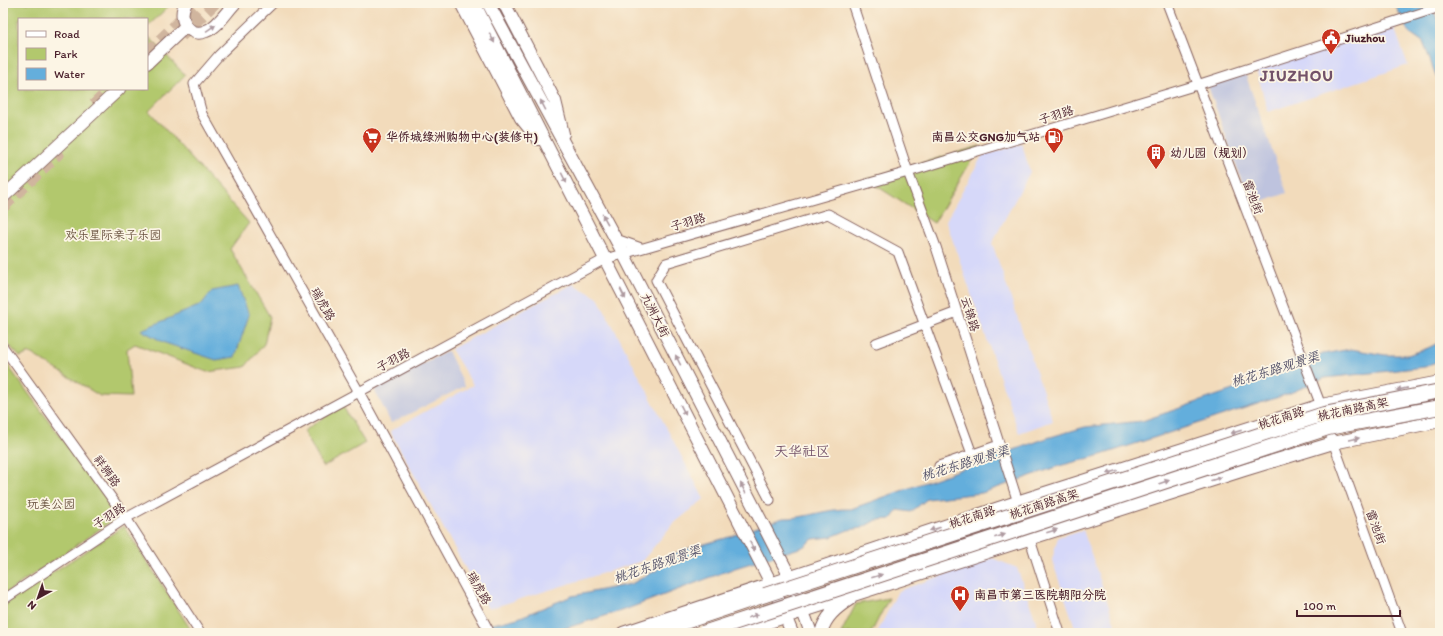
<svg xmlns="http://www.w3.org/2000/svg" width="1443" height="636" font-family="Itim,'LXGW WenKai TC',sans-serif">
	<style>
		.built { fill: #d6d8f9 }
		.industrial { fill: #bec3de }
		.green { fill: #b2c86d; stroke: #7e744c }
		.water { fill: #64aedc; stroke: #576684 }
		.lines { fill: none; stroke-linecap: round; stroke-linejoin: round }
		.major-tunnel { stroke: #d0b59e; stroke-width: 12; stroke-dasharray: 12 6; stroke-linecap: butt }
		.minor-casing { stroke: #85615d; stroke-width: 11 }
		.major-casing { stroke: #85615d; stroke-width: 14 }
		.highway-casing { stroke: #85615d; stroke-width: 16 }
		.minor { stroke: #fff; stroke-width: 9 }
		.major { stroke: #fff; stroke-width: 12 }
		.highway { stroke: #fff; stroke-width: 14 }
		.highway-bridge-casing { stroke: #85615d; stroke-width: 16; stroke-linecap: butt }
		.highway-bridge { stroke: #fff; stroke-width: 14 }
		.oneway { fill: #ae9aa0 }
		.labels { text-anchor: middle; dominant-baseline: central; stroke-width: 3.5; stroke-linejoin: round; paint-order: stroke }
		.poi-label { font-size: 12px; font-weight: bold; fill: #4a1f2b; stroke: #fcf5e5; text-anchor: start }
		.street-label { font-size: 12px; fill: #4a1f2b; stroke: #fcf5e5 }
		.park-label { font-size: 12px; fill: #69523f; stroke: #fcf5e5 }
		.water-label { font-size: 13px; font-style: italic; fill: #535169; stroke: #fcf5e5 }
		.quarter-label { font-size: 14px; fill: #735269; stroke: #fcf5e5 }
		.district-label { font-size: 16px; font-weight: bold; letter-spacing: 1px; fill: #735269; stroke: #fcf5e5 }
	</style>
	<rect width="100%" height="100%" fill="#fcf5e5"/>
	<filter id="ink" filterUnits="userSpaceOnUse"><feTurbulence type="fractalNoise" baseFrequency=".025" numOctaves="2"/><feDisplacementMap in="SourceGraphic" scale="8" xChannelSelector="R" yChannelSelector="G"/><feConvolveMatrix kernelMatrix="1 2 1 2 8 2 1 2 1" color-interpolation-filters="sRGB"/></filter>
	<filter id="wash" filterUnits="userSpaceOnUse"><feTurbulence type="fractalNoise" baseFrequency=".012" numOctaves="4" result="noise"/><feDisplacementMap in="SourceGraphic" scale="16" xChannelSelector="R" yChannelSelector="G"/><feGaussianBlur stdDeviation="0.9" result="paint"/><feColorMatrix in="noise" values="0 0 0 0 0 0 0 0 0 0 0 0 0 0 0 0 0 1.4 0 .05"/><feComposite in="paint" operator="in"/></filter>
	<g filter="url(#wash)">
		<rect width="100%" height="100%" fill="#f2dbbb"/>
		<path class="built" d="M 1393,24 L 1408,65 L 1268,112 L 1255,65 Z
			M 1022,144 L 1030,172 L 992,243 L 1053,421 L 1019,433 L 946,221 L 982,156 Z
			M 573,284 L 598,298 L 704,499 L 672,525 L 642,561 L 488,609 L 390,431 L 473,385 L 451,349 Z
			M 1083,530 L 1118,633 L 1077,633 L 1052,560 L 1058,537 Z
			M 992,558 L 1017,568 L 1040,633 L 877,633 L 898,591 Z"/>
		<path class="industrial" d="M 1245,73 L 1287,193 L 1251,206 L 1208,86 Z
			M 448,351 L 465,386 L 391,423 L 374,389 Z"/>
		<path class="green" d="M 3,3 L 172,3 L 147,27 L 147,19 L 19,19 L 19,89 L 147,89 L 147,35 L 185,75 L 149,111 L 249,223 L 230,249 L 270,317 L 264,344 L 245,367 L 207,372 L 135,344 L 127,349 L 131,397 L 100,396 L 30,353 L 20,357 L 3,339 Z
			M 980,146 L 934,223 L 866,179 Z
			M 3,359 L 119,516 L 3,595 Z
			M 342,405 L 365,443 L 323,467 L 304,431 Z
			M 124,526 L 193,633 L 3,633 L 3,605 Z
			M 889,598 L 871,633 L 841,633 L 856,604 Z"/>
		<path class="water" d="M 1394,3 L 1430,3 L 1440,25 L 1440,86 L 1423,42 L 1409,32 Z
			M 238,286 L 249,315 L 235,357 L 216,360 L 165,343 L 141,330 L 201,305 L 212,291 Z
			M 1440,342 L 1440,360 L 1425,367 L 1325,378 L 1288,394 L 1101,455 L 1059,466 L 982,493 L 927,499 L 911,512 L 898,510 L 891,519 L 876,520 L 862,528 L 848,530 L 831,537 L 813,539 L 803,547 L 735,568 L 627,609 L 563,629 L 528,633 L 456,633 L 518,618 L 572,596 L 631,584 L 657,570 L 663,560 L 683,550 L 726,538 L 783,518 C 805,519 826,508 851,509 L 1047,438 L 1085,427 L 1142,421 L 1259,381 L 1290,360 L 1351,349 L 1385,355 L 1408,355 L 1428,348 Z"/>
	</g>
	<g filter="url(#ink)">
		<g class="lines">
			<path class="major-tunnel" d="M 181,36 L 215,3
				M 147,53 L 198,3
				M 94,105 L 110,89
				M 3,207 L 61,151"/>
			<g class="minor-casing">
				<path id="minor" d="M 273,3 L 219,55 L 194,84 L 202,114 L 359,392 L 490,633
					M 852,3 L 908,172 L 936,247 L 1060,633
					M 1167,3 L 1323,411
					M 616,239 L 641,248
					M 876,343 L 957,312
					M 3,347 L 126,518 L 200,633
					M 1328,428 L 1402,633
					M 939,466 L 999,445
					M 770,500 L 656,280 L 666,263 L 828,214 L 898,252 L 972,454
					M 3,600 L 126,518 L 605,259 L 908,172 L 1197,85 L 1440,7"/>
			</g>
			<g class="major-casing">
				<path id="major" d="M 186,3 C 176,17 189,39 206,31 C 218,27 226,12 235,3
					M 461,3 L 521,118 L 538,139
					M 474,3 L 775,591 L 792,633
					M 488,3 L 621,249 L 790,577 L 811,633
					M 504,3 L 555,101 L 563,134
					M 147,63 L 186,26
					M 3,197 L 119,89
					M 623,633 L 1017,502 L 1321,405 L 1440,382
					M 735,633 L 1244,470 L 1333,443 L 1440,421
					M 821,633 C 825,617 836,608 850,599"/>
			</g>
			<g class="highway-casing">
				<path id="highway" d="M 652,633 L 765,595"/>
			</g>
			<use href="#minor" class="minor"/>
			<use href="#major" class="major"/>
			<use href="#highway" class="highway"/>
			<g class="highway-bridge-casing">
				<path id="highway-bridge" d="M 765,595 L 1324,414 L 1440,391
					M 703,633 L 1328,428 L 1440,407"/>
			</g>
			<use href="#highway-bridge" class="highway-bridge"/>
		</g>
		<defs><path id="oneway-solid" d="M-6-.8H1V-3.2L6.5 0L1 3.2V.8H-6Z"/></defs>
		<g class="oneway">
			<use href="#oneway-solid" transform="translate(211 28) rotate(-34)"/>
			<use href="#oneway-solid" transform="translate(492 38) rotate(63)"/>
			<use href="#oneway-solid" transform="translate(543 105) rotate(-118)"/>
			<use href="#oneway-solid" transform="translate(564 178) rotate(63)"/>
			<use href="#oneway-solid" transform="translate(605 219) rotate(-119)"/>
			<use href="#oneway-solid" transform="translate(623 294) rotate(63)"/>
			<use href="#oneway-solid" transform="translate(678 360) rotate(-117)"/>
			<use href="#oneway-solid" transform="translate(1402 389) rotate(169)"/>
			<use href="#oneway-solid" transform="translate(683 410) rotate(63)"/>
			<use href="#oneway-solid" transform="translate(1236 432) rotate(162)"/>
			<use href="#oneway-solid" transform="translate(1354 439) rotate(-12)"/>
			<use href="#oneway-solid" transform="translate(1112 472) rotate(162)"/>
			<use href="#oneway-solid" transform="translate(1216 479) rotate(-18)"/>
			<use href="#oneway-solid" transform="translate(1164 482) rotate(-19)"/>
			<use href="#oneway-solid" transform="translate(743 488) rotate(-117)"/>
			<use href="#oneway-solid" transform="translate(935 529) rotate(162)"/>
			<use href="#oneway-solid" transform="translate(1052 531) rotate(-18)"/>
			<use href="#oneway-solid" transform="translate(1000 536) rotate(-18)"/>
			<use href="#oneway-solid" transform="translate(752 546) rotate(63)"/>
			<use href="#oneway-solid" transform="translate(877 576) rotate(-18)"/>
			<use href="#oneway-solid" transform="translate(753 616) rotate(-19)"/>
		</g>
	</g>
	<defs>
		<g id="civic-pin" transform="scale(1)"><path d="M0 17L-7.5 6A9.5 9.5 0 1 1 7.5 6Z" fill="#c8321e" stroke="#fcf5e5"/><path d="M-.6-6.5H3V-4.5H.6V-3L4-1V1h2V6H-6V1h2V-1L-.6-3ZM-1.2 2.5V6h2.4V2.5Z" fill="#fff"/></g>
		<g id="supermarket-pin" transform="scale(1)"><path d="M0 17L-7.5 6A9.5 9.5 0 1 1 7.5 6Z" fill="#c8321e" stroke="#fcf5e5"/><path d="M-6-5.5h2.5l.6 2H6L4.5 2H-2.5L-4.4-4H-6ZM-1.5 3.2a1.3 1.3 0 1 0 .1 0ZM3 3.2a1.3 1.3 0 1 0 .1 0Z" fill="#fff"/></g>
		<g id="fuel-pin" transform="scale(1)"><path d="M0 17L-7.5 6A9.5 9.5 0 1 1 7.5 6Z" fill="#c8321e" stroke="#fcf5e5"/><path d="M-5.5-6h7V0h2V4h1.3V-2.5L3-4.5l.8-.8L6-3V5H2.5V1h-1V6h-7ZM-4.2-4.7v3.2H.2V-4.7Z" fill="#fff"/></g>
		<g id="building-pin" transform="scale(1)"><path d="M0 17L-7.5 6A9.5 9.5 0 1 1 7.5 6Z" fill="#c8321e" stroke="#fcf5e5"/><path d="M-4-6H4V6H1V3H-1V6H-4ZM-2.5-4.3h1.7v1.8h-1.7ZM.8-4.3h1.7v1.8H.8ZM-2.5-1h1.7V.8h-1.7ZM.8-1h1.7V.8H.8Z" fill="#fff"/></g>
		<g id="hospital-pin" transform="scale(1)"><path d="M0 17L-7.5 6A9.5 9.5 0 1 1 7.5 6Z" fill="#c8321e" stroke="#fcf5e5"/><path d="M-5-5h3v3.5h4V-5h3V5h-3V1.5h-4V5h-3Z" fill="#fff"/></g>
	</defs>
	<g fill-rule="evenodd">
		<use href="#civic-pin" x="1331" y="38"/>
		<use href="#supermarket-pin" x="372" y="137"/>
		<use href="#fuel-pin" x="1054" y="137"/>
		<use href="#building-pin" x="1156" y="153"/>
		<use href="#hospital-pin" x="960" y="595"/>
	</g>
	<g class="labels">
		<g class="poi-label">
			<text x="1345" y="38">Jiuzhou</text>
			<text x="386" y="137">华侨城绿洲购物中心(装修中)</text>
			<text x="1040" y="137" text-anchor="end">南昌公交GNG加气站</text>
			<text x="1170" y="153">幼儿园（规划）</text>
			<text x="974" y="595">南昌市第三医院朝阳分院</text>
		</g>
		<g class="street-label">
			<text transform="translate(1056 115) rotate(-17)">子羽路</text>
			<text transform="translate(1253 197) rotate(69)">雷池街</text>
			<text transform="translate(688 222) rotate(-16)">子羽路</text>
			<text transform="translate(323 304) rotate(61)">瑞虎路</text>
			<text transform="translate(970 314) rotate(73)">云锦路</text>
			<text transform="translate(655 315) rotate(63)">九洲大街</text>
			<text transform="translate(393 360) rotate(-28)">子羽路</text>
			<text transform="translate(1353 409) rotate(-12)">桃花南路高架</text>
			<text transform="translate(1281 418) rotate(-18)">桃花南路</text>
			<text transform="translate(107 471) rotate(54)">祥狮路</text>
			<text transform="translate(1044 504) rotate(-18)">桃花南路高架</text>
			<text transform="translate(109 516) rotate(-33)">子羽路</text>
			<text transform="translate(972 517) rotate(-18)">桃花南路</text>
			<text transform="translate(1376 527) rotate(70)">雷池街</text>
			<text transform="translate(479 588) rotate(61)">瑞虎路</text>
		</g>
		<g class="park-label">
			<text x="113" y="235">欢乐星际亲子乐园</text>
			<text x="51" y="504">玩美公园</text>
		</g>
		<g class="water-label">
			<text transform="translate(1275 369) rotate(-17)">桃花东路观景渠</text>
			<text transform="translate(965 463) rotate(-17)">桃花东路观景渠</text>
			<text transform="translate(657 564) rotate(-19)">桃花东路观景渠</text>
		</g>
		<g class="quarter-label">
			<text x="802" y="451">天华社区</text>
		</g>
		<g class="district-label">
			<text x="1297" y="75">JIUZHOU</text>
		</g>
	</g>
	<rect width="1443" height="636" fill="none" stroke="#fcf5e5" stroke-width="16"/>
	<rect x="18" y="18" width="130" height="72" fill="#fcf5e5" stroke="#b59f9b"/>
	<rect x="26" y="31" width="20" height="6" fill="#ffffff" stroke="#b59f9b"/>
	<text x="54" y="38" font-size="12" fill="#4a1f2b">Road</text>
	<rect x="26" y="48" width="20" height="12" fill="#b2c86d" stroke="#b59f9b"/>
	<text x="54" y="58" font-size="12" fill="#4a1f2b">Park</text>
	<rect x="26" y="68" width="20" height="12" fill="#64aedc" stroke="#b59f9b"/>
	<text x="54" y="78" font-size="12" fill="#4a1f2b">Water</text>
	<g transform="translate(38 598) rotate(220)" stroke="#fcf5e5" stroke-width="3" paint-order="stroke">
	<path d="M0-3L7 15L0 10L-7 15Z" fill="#4a1f2b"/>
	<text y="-6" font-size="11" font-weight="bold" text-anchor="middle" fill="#4a1f2b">N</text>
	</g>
	<path d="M1297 610v6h103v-6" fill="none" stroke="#4a1f2b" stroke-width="2"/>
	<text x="1303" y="610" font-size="12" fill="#4a1f2b" stroke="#fcf5e5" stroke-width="3" paint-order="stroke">100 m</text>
</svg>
